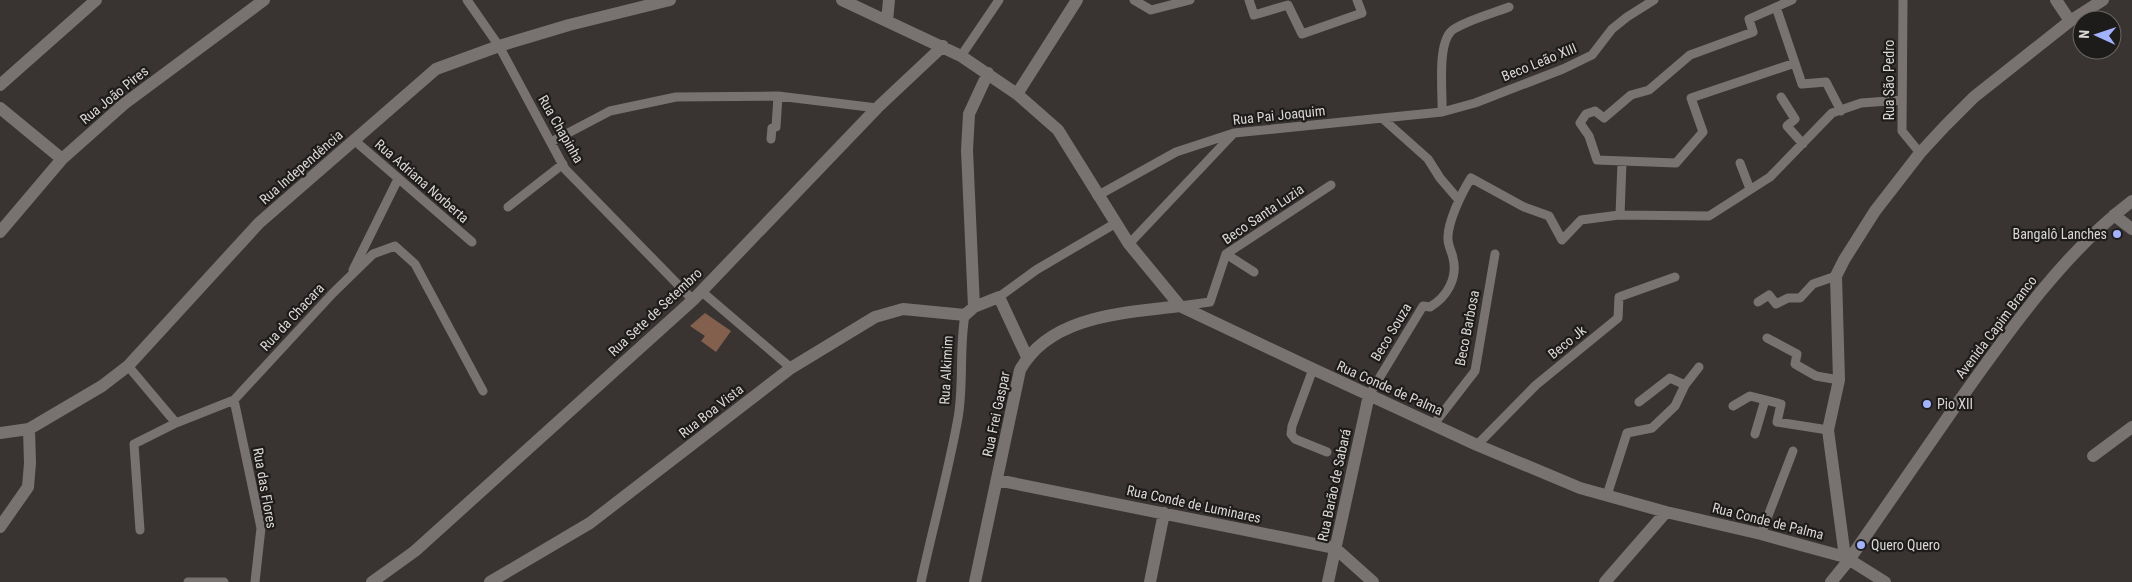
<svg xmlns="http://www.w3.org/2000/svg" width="2132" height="582" font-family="'Roboto Condensed',sans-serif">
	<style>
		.building { fill: #83604e }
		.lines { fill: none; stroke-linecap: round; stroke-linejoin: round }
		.service { stroke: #787371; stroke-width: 9 }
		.minor { stroke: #787371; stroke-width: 12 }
		.poi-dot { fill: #a3b2fd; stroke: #1e1c1b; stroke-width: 2 }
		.labels { text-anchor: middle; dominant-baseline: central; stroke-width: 4.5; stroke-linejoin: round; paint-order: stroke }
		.street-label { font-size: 14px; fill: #dad7d6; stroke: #1e1c1b }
		.poi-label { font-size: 14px; fill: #dad7d6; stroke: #1e1c1b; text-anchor: start }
	</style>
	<rect width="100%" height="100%" fill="#393432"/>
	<path class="building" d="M 705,313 L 731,331 L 716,352 L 701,341 L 705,336 L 690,326 Z"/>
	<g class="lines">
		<path class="service" d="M 467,0 L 499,46 L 565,169 L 693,300
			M 1134,0 L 1151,10 L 1190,0
			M 1249,0 L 1254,15 L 1288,5 L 1302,34 L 1362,13 L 1357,0
			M 1792,0 L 1749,19 L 1753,32 L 1690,55 L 1649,90 L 1631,95 L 1604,118 L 1595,111 L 1586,114 L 1580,123 L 1589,136 L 1597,160 L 1676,163 L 1703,132 L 1691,98 L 1795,63
			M 1903,0 L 1902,131 L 1920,153
			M 1776,7 L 1802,84 L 1826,82 L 1841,111
			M 961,56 L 999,0
			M 1781,97 L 1795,119 L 1787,126 L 1803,144
			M 1442,112 C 1443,92 1436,40 1454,29 C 1470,19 1491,14 1509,7
			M 1382,118 L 1428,159 L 1440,178 L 1458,199
			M 771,139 L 772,128 L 776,127 L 778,96
			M 354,140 L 472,242
			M 551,142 L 610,111 L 676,97 L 778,96 L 877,108
			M 1740,163 L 1750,189
			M 1097,196 L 1176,152 L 1234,133 L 1442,112 L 1475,103 L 1563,69 L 1592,55 L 1612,29 L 1627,17 L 1654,0
			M 508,207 L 563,164
			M 1620,215 L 1622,162
			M 1129,244 L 1233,134
			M 1226,254 L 1254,272
			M 353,270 L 398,179
			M 701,291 L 791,368
			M 999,297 L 1036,270 L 1116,223
			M 1758,302 L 1769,295 L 1776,304 L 1788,298 L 1800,298 L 1813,284 L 1836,276
			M 1180,306 L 1210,302 L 1226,254 L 1331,185
			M 1767,338 L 1797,354 L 1795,364 L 1816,376 L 1839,380
			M 128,366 L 176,423
			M 1313,369 L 1292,426 L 1291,434 L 1295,439 L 1327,452
			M 1369,395 L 1423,306 L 1430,307 C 1447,297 1458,278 1453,258 C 1452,252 1448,246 1448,239 C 1447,223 1462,192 1471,178 L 1524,207 L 1549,216 L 1562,240 L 1581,220 L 1619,215 L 1709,216 L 1770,177 L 1832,113 L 1861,103 L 1902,100
			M 234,400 L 261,528 L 255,582
			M 1639,402 L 1670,378 L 1685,385
			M 1733,406 L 1750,396 L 1781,404 L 1777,422 L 1828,430
			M 1434,424 L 1475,371 L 1495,254
			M 1755,434 L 1765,400
			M 1477,445 L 1536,385 L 1618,318 L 1619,297 L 1675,277
			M 1607,495 L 1627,433 L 1652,428 L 1675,406 L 1685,385 L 1699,367
			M 140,530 L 134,444 L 176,423 L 234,400 L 333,293 L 373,254 L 395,246 L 415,264 L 483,391
			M 1761,534 L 1793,451
			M 188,582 L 224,582
			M 921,582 C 933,527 948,473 958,418 C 964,384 959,349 965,315"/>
		<path class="minor" d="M 842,0 L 961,56 L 1017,94 L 1058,130 L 1129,244 L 1180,306 L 1313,369 L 1477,445 L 1580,488 L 1666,512 L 1761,534 L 1845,557 L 1885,582
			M 2056,0 L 2070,21
			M 887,21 L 889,0
			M 0,85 L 96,0
			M 1017,94 L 1077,0
			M 0,108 L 62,159
			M 2114,215 L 2132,229
			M 0,232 L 62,159 L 124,104 L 264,0
			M 974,307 L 967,150 L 969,114 L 988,73
			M 0,433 L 29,429 L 102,386 L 128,366 L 259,223 L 436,69 L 499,46 L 569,25 L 670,0
			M 2093,456 L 2132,427
			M 997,480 L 1335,548 L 1373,582
			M 0,527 L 28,487 L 30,463 L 29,429
			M 1845,557 L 1828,430 L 1839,380 L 1836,276 L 1844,260 L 1875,211 L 1920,153 L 1945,126 L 1974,97 L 2070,21 L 2103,0
			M 372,582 L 415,551 L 693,300 L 877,108 L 943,46
			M 490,582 L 590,523 L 791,368 L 875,317 L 903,309 L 965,315 L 974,307 L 999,297 L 1027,357
			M 975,582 L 1020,370 C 1050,315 1125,313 1180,306
			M 1150,582 L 1164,513
			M 1328,582 L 1369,395
			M 1605,582 L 1666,512
			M 1831,582 L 1849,560 C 1885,508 1921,456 1957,404 C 2006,335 2064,252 2132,201"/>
	</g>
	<g class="poi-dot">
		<circle cx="2117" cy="234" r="5"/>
		<circle cx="1927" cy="404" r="5"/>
		<circle cx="1861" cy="545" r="5"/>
	</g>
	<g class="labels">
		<g class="street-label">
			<text transform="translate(1539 62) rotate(-22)">Beco Leão XIII</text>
			<text transform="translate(1889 80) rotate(-90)">Rua São Pedro</text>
			<text transform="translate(114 95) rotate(-39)">Rua João Pires</text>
			<text transform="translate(1279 115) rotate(-6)">Rua Pai Joaquim</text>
			<text transform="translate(561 129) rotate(60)">Rua Chapinha</text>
			<text transform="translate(301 167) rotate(-41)">Rua Independência</text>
			<text transform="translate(422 181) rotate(41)">Rua Adriana Norberta</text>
			<text transform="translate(1263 214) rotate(-34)">Beco Santa Luzia</text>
			<text transform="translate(655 312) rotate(-43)">Rua Sete de Setembro</text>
			<text transform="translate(292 317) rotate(-47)">Rua da Chacara</text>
			<text transform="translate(1996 327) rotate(-53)">Avenida Capim Branco</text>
			<text transform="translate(1467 328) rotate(-79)">Beco Barbosa</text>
			<text transform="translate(1391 332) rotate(-59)">Beco Souza</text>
			<text transform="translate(1567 342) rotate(-39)">Beco Jk</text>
			<text transform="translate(946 370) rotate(-87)">Rua Alkimim</text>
			<text transform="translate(1390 388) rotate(24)">Rua Conde de Palma</text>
			<text transform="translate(711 411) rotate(-38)">Rua Boa Vista</text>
			<text transform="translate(996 414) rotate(-78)">Rua Frei Gaspar</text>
			<text transform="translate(1334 485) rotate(-78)">Rua Barão de Sabará</text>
			<text transform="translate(265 488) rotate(80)">Rua das Flores</text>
			<text transform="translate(1194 504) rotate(12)">Rua Conde de Luminares</text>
			<text transform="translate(1768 521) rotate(14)">Rua Conde de Palma</text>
		</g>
		<g class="poi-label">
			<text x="2107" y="234" text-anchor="end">Bangalô Lanches</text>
			<text x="1937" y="404">Pio XII</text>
			<text x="1871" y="545">Quero Quero</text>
		</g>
	</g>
	<g transform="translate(2097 35) rotate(273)"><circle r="24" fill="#1e1c1b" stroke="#696766"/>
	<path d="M0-4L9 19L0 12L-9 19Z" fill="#a3b2fd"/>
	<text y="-8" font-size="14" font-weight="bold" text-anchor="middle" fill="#dad7d6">N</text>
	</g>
</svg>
